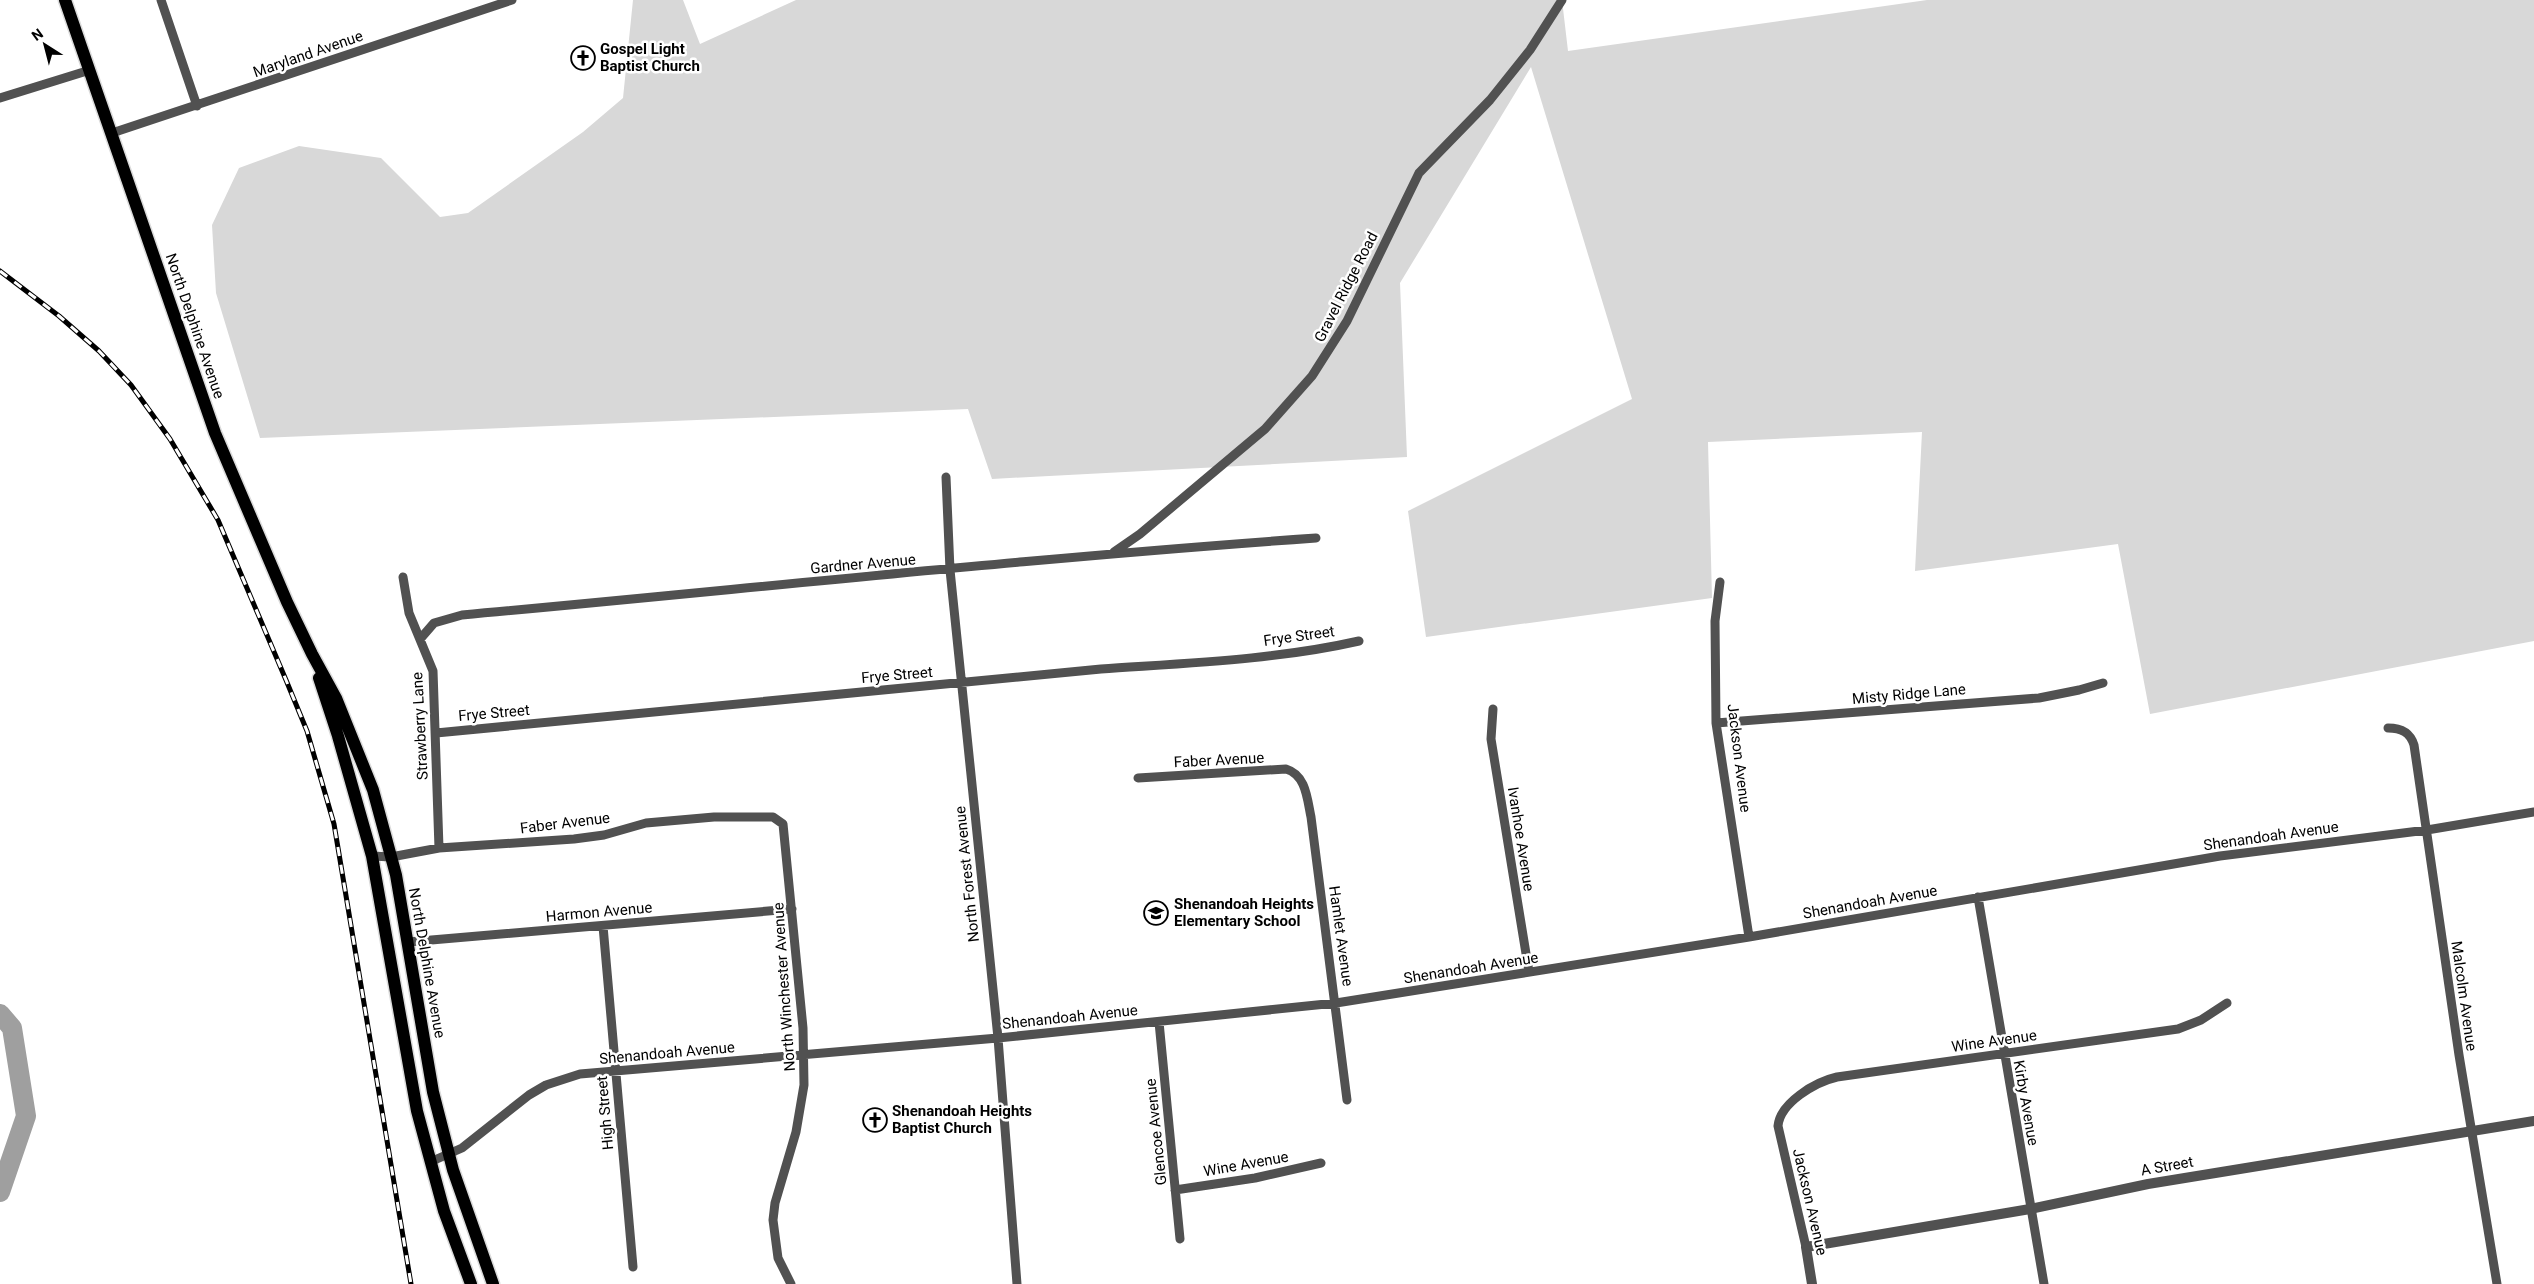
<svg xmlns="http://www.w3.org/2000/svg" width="2534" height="1284" font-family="Roboto,sans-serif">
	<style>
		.green { fill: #d8d8d8 }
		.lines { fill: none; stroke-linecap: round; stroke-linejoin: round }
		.river { stroke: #9f9f9f; stroke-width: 20 }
		.primary-casing { stroke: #dbdbdb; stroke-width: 15 }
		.minor { stroke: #515151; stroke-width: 9 }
		.tertiary { stroke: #515151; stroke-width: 10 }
		.primary { stroke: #000; stroke-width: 12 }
		.rail-casing { stroke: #000; stroke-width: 5 }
		.rail { stroke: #fff; stroke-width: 3; stroke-dasharray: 9; stroke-linecap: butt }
		.labels { text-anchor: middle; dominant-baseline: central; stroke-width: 5; stroke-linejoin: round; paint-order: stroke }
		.poi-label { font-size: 15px; font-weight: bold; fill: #000; stroke: #fff; text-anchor: start }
		.street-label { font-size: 15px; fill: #000; stroke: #fff }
	</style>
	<rect width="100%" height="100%" fill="#fff"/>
	<path class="green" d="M 633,0 L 683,0 L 700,44 L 796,0 L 1562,0 L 1568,51 L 1927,0 L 2534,0 L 2534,641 L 2150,714 L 2118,544 L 1915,571 L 1922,432 L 1708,442 L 1712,598 L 1426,637 L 1408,511 L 1632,399 L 1531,67 L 1400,283 L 1407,457 L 992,479 L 968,409 L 260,438 L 216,293 L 212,225 L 239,168 L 299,146 L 381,158 L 440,217 L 468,213 L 583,132 L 623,98 Z"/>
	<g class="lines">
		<path class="river" d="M 0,1014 L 12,1028 L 26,1116 L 0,1192"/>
		<g class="primary-casing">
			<path id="primary" d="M 65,0 L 215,433 L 287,602 L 312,654 L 336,698 L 373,790 L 396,875 L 433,1092 L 453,1170 L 493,1284
				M 319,678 L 338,736 L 372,856 L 417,1111 L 444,1211 L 471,1284"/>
		</g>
		<path class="minor" d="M 161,0 L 197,106
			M 0,98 L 90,70
			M 112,133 L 512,0
			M 946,477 L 950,570 L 998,1038 L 1017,1284
			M 1114,552 L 1140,534 L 1265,429 L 1312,376 L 1347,321 L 1419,173 L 1490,100 L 1530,50 L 1562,0
			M 403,577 L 409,613 L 433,671 L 439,848
			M 1720,582 L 1715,621 L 1716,723 L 1749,937
			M 421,638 L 434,623 L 462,615 C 747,589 1031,558 1316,538
			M 1493,709 L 1491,739 L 1529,972
			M 1716,723 L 2039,698 L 2079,690 L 2103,683
			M 2388,728 C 2401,728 2410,732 2414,745 L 2459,1055 L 2497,1284
			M 436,733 L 1101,669 C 1187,663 1275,660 1359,641
			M 1138,778 L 1286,769 C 1306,775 1307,798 1311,817 L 1347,1100
			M 372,856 L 391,857 L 439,848 L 574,839 L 604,835 L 646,823 L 714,817 L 773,817 L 783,824 L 803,1028 L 804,1085 L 796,1132 L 775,1203 L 773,1220 L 778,1258 L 791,1284
			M 1978,897 L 2044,1284
			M 603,926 L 633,1267
			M 408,942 L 792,909
			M 1159,1022 L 1180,1239
			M 430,1162 L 462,1148 L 529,1095 L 546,1085 L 580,1074 L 998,1038 L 1336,1003 L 1749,937 L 2220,856 L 2427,830 L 2534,812
			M 1175,1190 L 1255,1178 L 1321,1163
			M 1806,1247 L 1778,1126 C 1780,1103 1815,1082 1837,1077 L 2178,1029 L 2201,1020 L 2227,1003"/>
		<path class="tertiary" d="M 1812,1284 L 1806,1247 L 2030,1209 L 2148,1184 L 2534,1121"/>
		<use href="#primary" class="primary"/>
		<g class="rail-casing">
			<path id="rail" d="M 0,271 L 59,316 L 99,351 L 131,385 L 170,439 L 218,520 L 286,680 L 307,731 L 334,824 L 411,1284"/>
		</g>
		<use href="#rail" class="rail"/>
	</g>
	<defs>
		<g id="church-ring" transform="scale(1.25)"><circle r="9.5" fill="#fff" stroke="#000" stroke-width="1.5"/><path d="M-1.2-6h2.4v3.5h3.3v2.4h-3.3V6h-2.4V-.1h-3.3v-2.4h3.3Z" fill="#000"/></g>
		<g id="school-ring" transform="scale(1.25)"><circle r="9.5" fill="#fff" stroke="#000" stroke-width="1.5"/><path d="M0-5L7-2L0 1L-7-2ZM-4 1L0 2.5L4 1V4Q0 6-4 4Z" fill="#000"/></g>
	</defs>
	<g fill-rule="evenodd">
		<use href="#church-ring" x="583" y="58"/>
		<use href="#school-ring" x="1156" y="913"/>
		<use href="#church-ring" x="875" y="1120"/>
	</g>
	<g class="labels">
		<g class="poi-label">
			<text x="600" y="49">Gospel Light<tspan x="600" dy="17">Baptist Church</tspan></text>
			<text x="1174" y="904">Shenandoah Heights<tspan x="1174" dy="17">Elementary School</tspan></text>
			<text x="892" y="1111">Shenandoah Heights<tspan x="892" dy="17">Baptist Church</tspan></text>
		</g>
		<g class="street-label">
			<text transform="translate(308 54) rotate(-19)">Maryland Avenue</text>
			<text transform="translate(1346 287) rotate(-63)">Gravel Ridge Road</text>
			<text transform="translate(195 326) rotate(71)">North Delphine Avenue</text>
			<text transform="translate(863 564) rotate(-5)">Gardner Avenue</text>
			<text transform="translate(1299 636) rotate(-8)">Frye Street</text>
			<text transform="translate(897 675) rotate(-5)">Frye Street</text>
			<text transform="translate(1909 694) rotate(-5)">Misty Ridge Lane</text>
			<text transform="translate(494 713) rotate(-5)">Frye Street</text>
			<text transform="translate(420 726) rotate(-93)">Strawberry Lane</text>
			<text transform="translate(1739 758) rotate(83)">Jackson Avenue</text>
			<text transform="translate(1219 760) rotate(-3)">Faber Avenue</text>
			<text transform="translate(565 823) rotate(-7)">Faber Avenue</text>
			<text transform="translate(2271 836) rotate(-8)">Shenandoah Avenue</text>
			<text transform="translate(1521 839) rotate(81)">Ivanhoe Avenue</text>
			<text transform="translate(967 874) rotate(-96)">North Forest Avenue</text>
			<text transform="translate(1870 902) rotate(-10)">Shenandoah Avenue</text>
			<text transform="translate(599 912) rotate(-5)">Harmon Avenue</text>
			<text transform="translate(1341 936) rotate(82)">Hamlet Avenue</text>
			<text transform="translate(427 963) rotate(80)">North Delphine Avenue</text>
			<text transform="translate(1471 968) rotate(-9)">Shenandoah Avenue</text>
			<text transform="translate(784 987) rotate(-94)">North Winchester Avenue</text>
			<text transform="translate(2464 996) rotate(82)">Malcolm Avenue</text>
			<text transform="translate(1070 1017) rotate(-6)">Shenandoah Avenue</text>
			<text transform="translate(1994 1041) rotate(-8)">Wine Avenue</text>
			<text transform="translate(667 1053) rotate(-5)">Shenandoah Avenue</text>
			<text transform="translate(2026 1103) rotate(80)">Kirby Avenue</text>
			<text transform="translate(605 1113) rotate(-95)">High Street</text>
			<text transform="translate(1156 1132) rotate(-96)">Glencoe Avenue</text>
			<text transform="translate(1246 1164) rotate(-10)">Wine Avenue</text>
			<text transform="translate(2167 1166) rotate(-10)">A Street</text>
			<text transform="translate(1810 1202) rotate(77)">Jackson Avenue</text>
		</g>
	</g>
	<g transform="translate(45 45) rotate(324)" stroke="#ffffff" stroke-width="4" paint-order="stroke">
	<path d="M0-4L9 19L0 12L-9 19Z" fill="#000000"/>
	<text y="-8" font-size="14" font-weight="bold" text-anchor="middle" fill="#000000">N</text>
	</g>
</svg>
